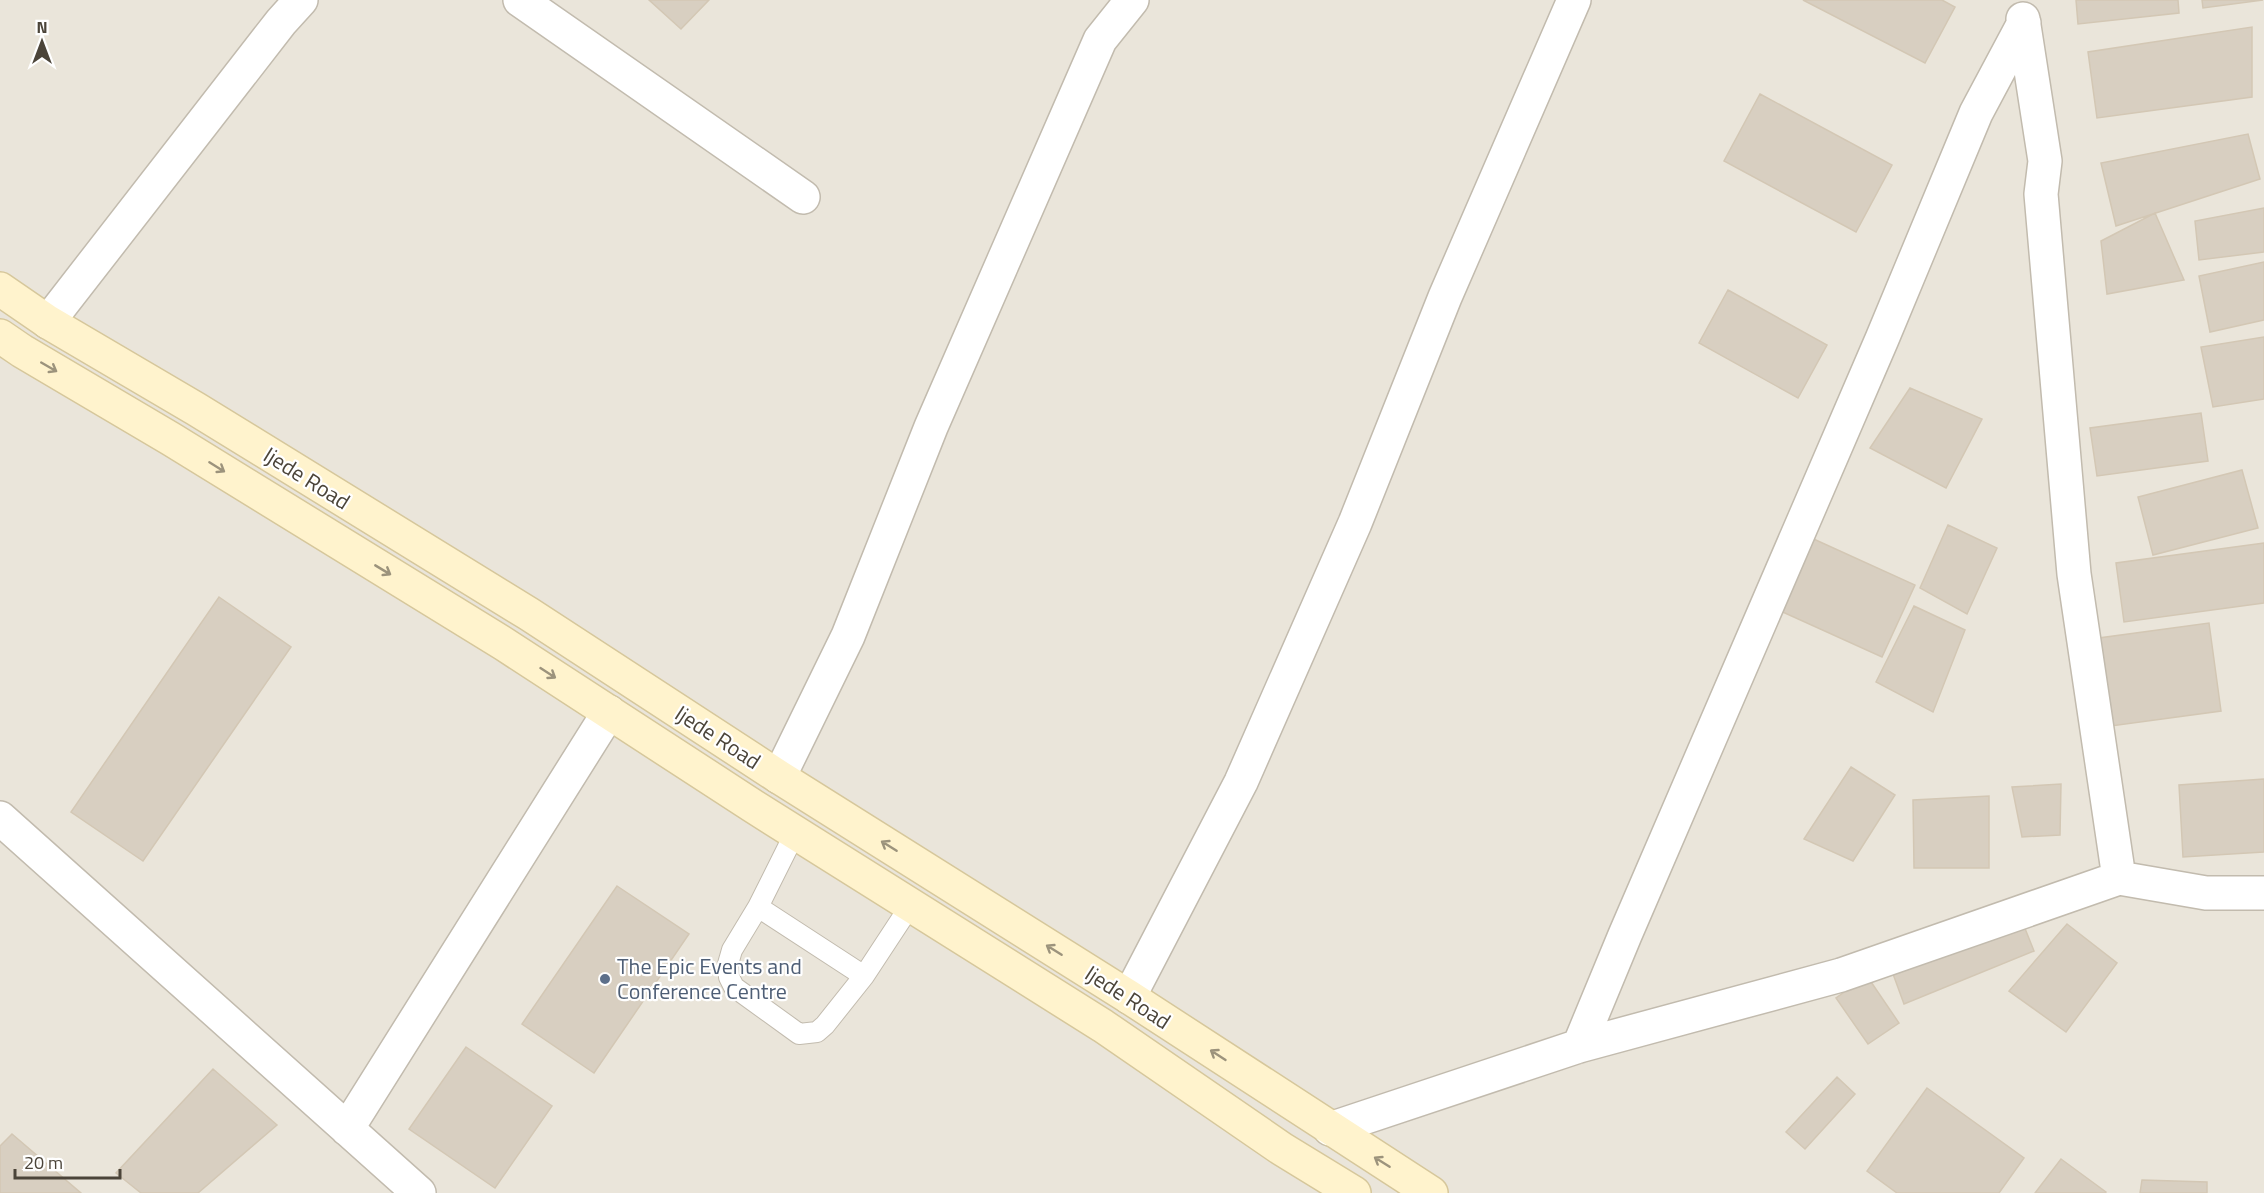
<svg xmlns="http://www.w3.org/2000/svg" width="2264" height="1193" font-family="'Titillium Web',sans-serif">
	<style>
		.residential { fill: #eae5da }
		.building { fill: #d8cfc1; stroke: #d3c7b4; stroke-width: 1.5 }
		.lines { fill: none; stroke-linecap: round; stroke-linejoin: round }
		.service-casing { stroke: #c2bbae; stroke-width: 22 }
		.minor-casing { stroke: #c2bbae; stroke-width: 36 }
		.secondary-casing { stroke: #d6c79b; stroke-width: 36 }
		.service { stroke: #fff; stroke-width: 20 }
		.minor { stroke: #fff; stroke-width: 33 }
		.secondary { stroke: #fff3cd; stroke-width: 33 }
		.oneway { stroke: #9c937c }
		.service-dot { fill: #5c6f8a; stroke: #fff; stroke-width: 2 }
		.labels { text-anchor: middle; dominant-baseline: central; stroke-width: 4.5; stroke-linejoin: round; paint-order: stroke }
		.street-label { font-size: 22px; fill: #4b4439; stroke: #fff }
		.service-label { font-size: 22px; fill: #4e5e75; stroke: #fff; text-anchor: start }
	</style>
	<rect width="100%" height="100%" fill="#f6f3ec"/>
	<path class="residential" d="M 0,0 L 2264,0 L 2264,1193 L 0,1193 Z"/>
	<path class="building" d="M 649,0 L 709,0 L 681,29 Z
		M 1803,0 L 1942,0 L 1955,7 L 1925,63 Z
		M 2076,0 L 2178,0 L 2179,13 L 2078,24 Z
		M 2202,0 L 2263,0 L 2203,8 Z
		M 2252,27 L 2252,97 L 2097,118 L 2088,52 Z
		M 1760,94 L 1892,165 L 1856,232 L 1724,161 Z
		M 2248,134 L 2260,179 L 2116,226 L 2101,163 Z
		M 2264,208 L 2264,252 L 2199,260 L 2195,221 Z
		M 2155,213 L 2184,280 L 2107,294 L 2101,241 Z
		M 2264,262 L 2264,320 L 2210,332 L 2199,276 Z
		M 1728,290 L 1827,345 L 1798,398 L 1699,343 Z
		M 2264,337 L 2264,399 L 2213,407 L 2201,347 Z
		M 1910,388 L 1982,419 L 1946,488 L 1870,448 Z
		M 2201,413 L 2208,461 L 2097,476 L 2090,428 Z
		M 2242,470 L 2258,528 L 2153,555 L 2138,497 Z
		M 1948,525 L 1997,548 L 1967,614 L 1920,588 Z
		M 1807,536 L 1915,585 L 1882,657 L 1774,608 Z
		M 2264,543 L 2264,603 L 2124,622 L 2116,563 Z
		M 219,597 L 291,647 L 143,861 L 71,812 Z
		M 1914,606 L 1965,630 L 1933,712 L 1876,682 Z
		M 2209,623 L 2221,711 L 2111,726 L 2099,638 Z
		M 1851,767 L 1895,795 L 1853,861 L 1804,839 Z
		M 2264,779 L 2264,852 L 2183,857 L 2179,785 Z
		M 2061,784 L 2060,835 L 2022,837 L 2012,787 Z
		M 1989,796 L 1989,868 L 1914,868 L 1913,800 Z
		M 617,886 L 689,934 L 594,1073 L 522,1024 Z
		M 2022,921 L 2034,951 L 1904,1004 L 1893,974 Z
		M 2067,924 L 2117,963 L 2066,1032 L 2009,991 Z
		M 1867,976 L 1899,1023 L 1868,1044 L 1836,998 Z
		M 466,1047 L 552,1106 L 495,1188 L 409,1129 Z
		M 213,1069 L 277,1125 L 198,1193 L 141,1193 L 116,1173 Z
		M 1837,1077 L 1855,1094 L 1805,1149 L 1786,1132 Z
		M 1927,1088 L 2024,1158 L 1999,1193 L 1897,1193 L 1867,1171 Z
		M 12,1134 L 81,1193 L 0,1193 L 0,1146 Z
		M 2061,1159 L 2106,1192 L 2105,1193 L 2035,1193 Z
		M 2142,1180 L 2207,1182 L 2207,1193 L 2140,1193 Z"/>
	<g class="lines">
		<g class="service-casing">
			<path id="service" d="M 795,833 L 758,907 L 732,950 L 728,964 L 729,977 L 734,987 L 799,1034 L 817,1032 L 825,1025 L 864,976 L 910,906
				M 758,907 L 864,976"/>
		</g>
		<g class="minor-casing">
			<path id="minor" d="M 520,0 L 803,197
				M 2023,19 L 2045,161 L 2041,194 L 2074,574 L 2119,878
				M 48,322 L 281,22 L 301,0
				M 779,777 L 848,636 L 931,427 L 1100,40 L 1132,0
				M 0,818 L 419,1193
				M 1129,997 L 1241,782 L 1355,523 L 1445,297 L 1574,0
				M 1579,1046 L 1625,935 L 1882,339 L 1976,113 L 2024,23
				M 347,1129 L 609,712
				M 1330,1129 L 1579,1046 L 1841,975 L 2119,878 L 2206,893 L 2264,893"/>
		</g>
		<g class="secondary-casing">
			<path id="secondary" d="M 0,289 L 48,322 L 196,409 L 529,614 L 779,777 L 1129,997 L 1431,1193
				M 0,336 L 22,351 L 171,439 L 504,644 L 753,806 L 1103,1026 L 1282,1149 L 1354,1193"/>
		</g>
		<use href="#service" class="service"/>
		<use href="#minor" class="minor"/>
		<use href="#secondary" class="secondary"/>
	</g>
	<defs><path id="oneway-shaft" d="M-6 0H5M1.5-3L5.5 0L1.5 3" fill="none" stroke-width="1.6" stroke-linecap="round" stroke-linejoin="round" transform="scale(1.5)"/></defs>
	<g class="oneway">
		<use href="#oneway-shaft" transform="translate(49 367) rotate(30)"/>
		<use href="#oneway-shaft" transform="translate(217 467) rotate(32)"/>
		<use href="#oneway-shaft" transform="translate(383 570) rotate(31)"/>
		<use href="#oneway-shaft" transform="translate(548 673) rotate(33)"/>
		<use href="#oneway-shaft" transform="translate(889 846) rotate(-148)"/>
		<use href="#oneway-shaft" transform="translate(1054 950) rotate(-148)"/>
		<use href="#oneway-shaft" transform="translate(1218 1055) rotate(-147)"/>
		<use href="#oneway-shaft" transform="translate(1382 1162) rotate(-148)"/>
	</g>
	<circle class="service-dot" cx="605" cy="979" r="6"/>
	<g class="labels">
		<g class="street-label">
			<text transform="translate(307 478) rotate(32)">Ijede Road</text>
			<text transform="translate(718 737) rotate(33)">Ijede Road</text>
			<text transform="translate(1128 997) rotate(33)">Ijede Road</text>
		</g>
		<g class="service-label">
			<text x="617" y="966">The Epic Events and<tspan x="617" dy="25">Conference Centre</tspan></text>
		</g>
	</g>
	<g transform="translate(42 42)" stroke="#ffffff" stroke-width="4.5" paint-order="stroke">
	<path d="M0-4.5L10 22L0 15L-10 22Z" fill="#4b4439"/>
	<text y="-9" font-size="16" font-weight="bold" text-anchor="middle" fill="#4b4439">N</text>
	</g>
	<path d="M15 1169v9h105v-9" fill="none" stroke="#4b4439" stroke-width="3"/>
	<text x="24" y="1169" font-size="18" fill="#4b4439" stroke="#ffffff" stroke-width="4.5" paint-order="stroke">20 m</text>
</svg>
